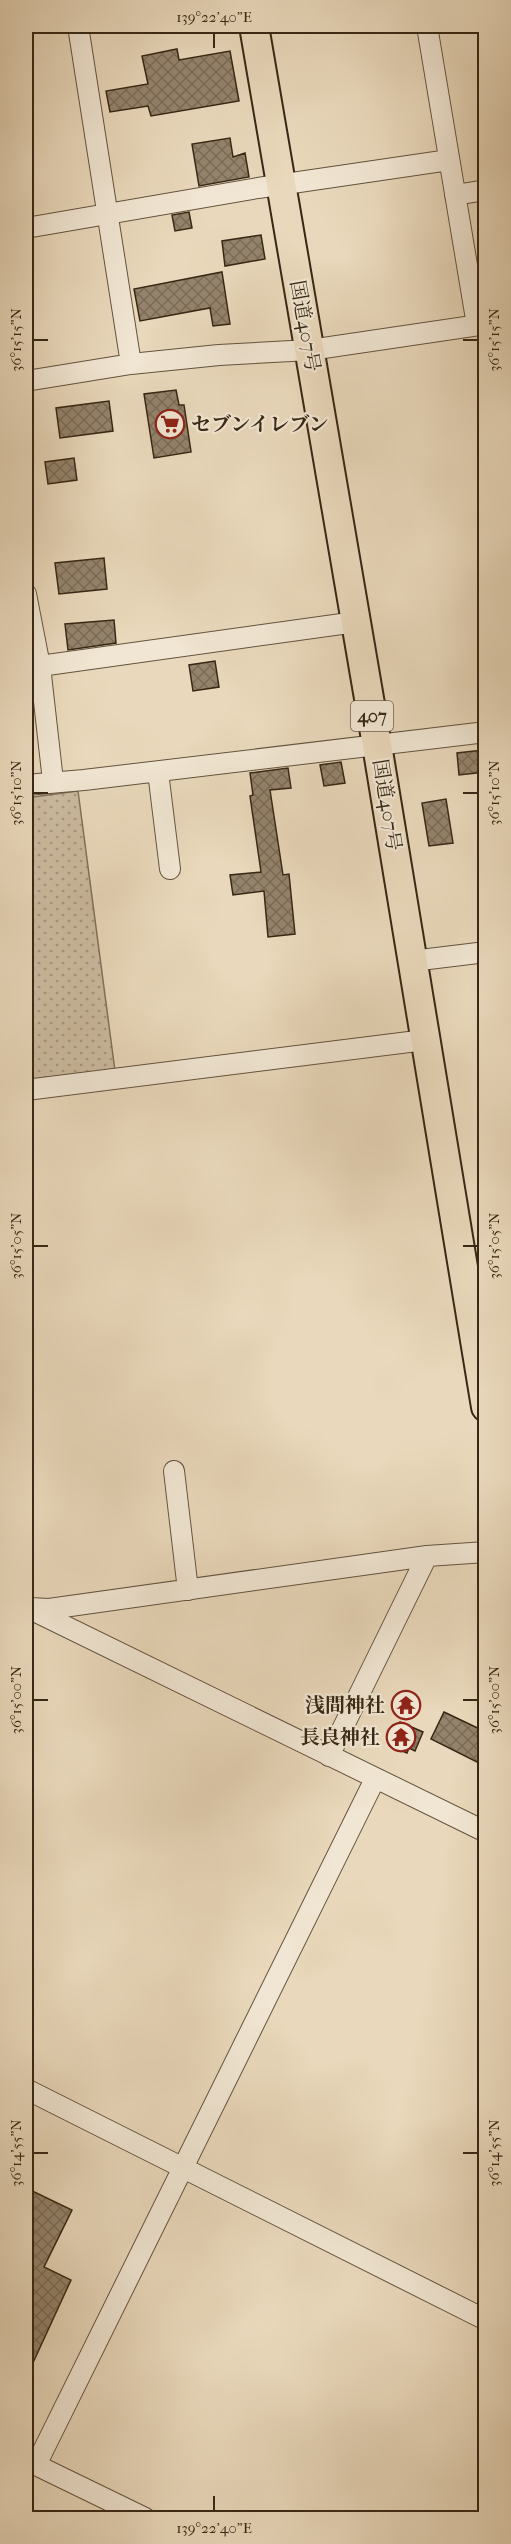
<svg xmlns="http://www.w3.org/2000/svg" width="511" height="2544" font-family="'IM FELL French Canon','Noto Serif JP',serif">
	<style>
		.grass { fill: url(#grass-dots); stroke: #81705a; stroke-width: 1.5 }
		.building { fill: url(#building-cross-hatch); stroke: #372714; stroke-width: 1.5 }
		.lines { fill: none; stroke-linecap: round; stroke-linejoin: round }
		.minor-casing { stroke: #64533e; stroke-width: 22 }
		.highway-casing { stroke: #372714; stroke-width: 32 }
		.minor { stroke: #f1e6d3; stroke-width: 20 }
		.highway { stroke: #e9d8bb; stroke-width: 28 }
		.ticks { fill: none; stroke: #372714; stroke-width: 2 }
		.labels { text-anchor: middle; dominant-baseline: central; stroke-width: 4.5; stroke-linejoin: round; paint-order: stroke }
		.shield { fill: #f1e6d3; stroke: #6f604d; stroke-width: 1.5 }
		.shield-label { font-size: 18px; font-weight: bold; fill: #372714 }
		.street-label { font-size: 20px; fill: #372714; stroke: #f1e6d3 }
		.poi-label { font-size: 20px; font-weight: bold; fill: #372714; stroke: #f1e6d3; text-anchor: end }
		.neatline { fill: none; stroke: #372714; stroke-width: 2 }
		.ticks-label { font-size: 15px; text-anchor: middle; fill: #372714 }
	</style>
	<defs>
		<pattern id="grass-dots" width="8" height="8" patternUnits="userSpaceOnUse" patternTransform="scale(1.5)"><rect width="8" height="8" fill="#cbba9f"/><path d="M2 2h.1M6 6h.1" fill="none" stroke="#a69780" stroke-width="1.8" stroke-linecap="round"/></pattern>
		<pattern id="building-cross-hatch" width="8" height="8" patternUnits="userSpaceOnUse" patternTransform="scale(1.5)"><rect width="8" height="8" fill="#94836b"/><path d="M0 0l8 8M0 8l8-8" fill="none" stroke="#7a6b57"/></pattern>
	</defs>
	<rect width="100%" height="100%" fill="#e9d8bb"/>
	<filter id="stains"><feTurbulence type="fractalNoise" baseFrequency=".00333" numOctaves="4"/><feColorMatrix values="0 0 0 0 .2 0 0 0 0 .09 0 0 0 0 .02 0 0 0 .5 -.17"/></filter>
	<radialGradient id="worn" r=".72"><stop offset=".6" stop-color="#630" stop-opacity="0"/><stop offset="1" stop-color="#630" stop-opacity=".3"/></radialGradient>
	<path class="grass" d="M 78,791 L 115,1071 L 26,1082 L 26,798 Z"/>
	<path class="building" d="M 177,49 L 179,60 L 230,51 L 239,101 L 151,116 L 148,106 L 110,112 L 106,91 L 148,84 L 142,56 Z
		M 230,138 L 233,157 L 245,153 L 249,177 L 199,186 L 192,144 Z
		M 189,212 L 192,228 L 175,231 L 172,215 Z
		M 261,235 L 265,259 L 225,266 L 222,241 Z
		M 222,272 L 230,324 L 213,326 L 210,308 L 140,321 L 134,289 Z
		M 176,390 L 179,405 L 184,405 L 191,452 L 154,458 L 144,394 Z
		M 109,401 L 113,431 L 60,438 L 56,408 Z
		M 74,458 L 77,480 L 48,484 L 45,462 Z
		M 104,558 L 107,589 L 59,594 L 55,563 Z
		M 114,620 L 116,643 L 68,650 L 65,624 Z
		M 215,661 L 219,687 L 193,691 L 189,665 Z
		M 483,750 L 485,772 L 459,775 L 457,753 Z
		M 341,762 L 345,783 L 324,786 L 320,765 Z
		M 288,768 L 291,788 L 270,790 L 283,875 L 289,874 L 295,934 L 268,937 L 264,891 L 233,895 L 230,875 L 261,872 L 250,796 L 253,795 L 250,773 Z
		M 446,799 L 453,843 L 429,846 L 422,803 Z
		M 444,1712 L 486,1732 L 486,1754 L 481,1764 L 431,1739 Z
		M 400,1722 L 423,1732 L 415,1751 L 409,1748 L 407,1753 L 390,1746 Z
		M 26,2188 L 72,2210 L 44,2267 L 71,2280 L 26,2378 Z"/>
	<g class="lines">
		<g class="minor-casing">
			<path id="minor" d="M 78,26 L 131,364
				M 427,26 L 477,325
				M 455,195 L 486,190
				M 26,228 L 258,188 L 449,160
				M 26,381 L 131,364 L 219,355 L 310,350 L 486,324
				M 26,594 L 40,666 L 53,781
				M 40,666 L 356,622
				M 158,772 L 170,869
				M 26,785 L 84,780 L 486,732
				M 412,961 L 486,952
				M 26,1090 L 425,1040
				M 174,1471 L 188,1590
				M 26,1607 L 486,1832
				M 30,1608 L 49,1609 L 427,1556 L 486,1552
				M 329,1756 L 427,1556
				M 26,2089 L 486,2320
				M 145,2518 L 36,2465 L 375,1779"/>
		</g>
		<g class="highway-casing">
			<path id="highway" d="M 254,26 L 377,745 L 486,1407"/>
		</g>
		<use href="#minor" class="minor"/>
		<use href="#highway" class="highway"/>
	</g>
	<path class="ticks" d="M 214,33 L 214,48M 33,340 L 48,340M 463,340 L 478,340M 33,793 L 48,793M 463,793 L 478,793M 33,1246 L 48,1246M 463,1246 L 478,1246M 33,1700 L 48,1700M 463,1700 L 478,1700M 33,2153 L 48,2153M 463,2153 L 478,2153M 214,2496 L 214,2511"/>
	<defs>
		<g id="supermarket-ring" transform="scale(1.5)"><circle r="9.5" fill="#f1e6d3" stroke="#8f2418" stroke-width="1.5"/><path d="M-6-5.5h2.5l.6 2H6L4.5 2H-2.5L-4.4-4H-6ZM-1.5 3.2a1.3 1.3 0 1 0 .1 0ZM3 3.2a1.3 1.3 0 1 0 .1 0Z" fill="#8f2418"/></g>
		<g id="temple-ring" transform="scale(1.5)"><circle r="9.5" fill="#f1e6d3" stroke="#8f2418" stroke-width="1.5"/><path d="M0-6L5-2H3V0L6.5 2.5H4V6H1.5V3h-3V6H-4V2.5H-6.5L-3 0V-2H-5Z" fill="#8f2418"/></g>
	</defs>
	<g fill-rule="evenodd">
		<use href="#supermarket-ring" x="170" y="424"/>
		<use href="#temple-ring" x="406" y="1705"/>
		<use href="#temple-ring" x="401" y="1737"/>
	</g>
	<g class="labels">
		<rect class="shield" x="351" y="701" width="42" height="30" rx="4.5"/>
		<g class="shield-label">
			<text x="372" y="716">407</text>
		</g>
		<g class="street-label">
			<text transform="translate(305 326) rotate(80)">国道407号</text>
			<text transform="translate(387 805) rotate(81)">国道407号</text>
		</g>
		<g class="poi-label">
			<text x="191" y="424" text-anchor="start">セブンイレブン</text>
			<text x="385" y="1705">浅間神社</text>
			<text x="380" y="1737">長良神社</text>
		</g>
	</g>
	<rect width="511" height="2544" fill="none" stroke="#e9d8bb" stroke-width="66"/>
	<rect x="33" y="33" width="445" height="2478" class="neatline"/>
	<g class="ticks-label">
		<text x="214" y="22">139°22'40"E</text>
		<text transform="translate(16 340) rotate(-90)" y="5">36°15'15"N</text>
		<text transform="translate(494 340) rotate(-90)" y="5">36°15'15"N</text>
		<text transform="translate(16 793) rotate(-90)" y="5">36°15'10"N</text>
		<text transform="translate(494 793) rotate(-90)" y="5">36°15'10"N</text>
		<text transform="translate(16 1246) rotate(-90)" y="5">36°15'05"N</text>
		<text transform="translate(494 1246) rotate(-90)" y="5">36°15'05"N</text>
		<text transform="translate(16 1700) rotate(-90)" y="5">36°15'00"N</text>
		<text transform="translate(494 1700) rotate(-90)" y="5">36°15'00"N</text>
		<text transform="translate(16 2153) rotate(-90)" y="5">36°14'55"N</text>
		<text transform="translate(494 2153) rotate(-90)" y="5">36°14'55"N</text>
		<text x="214" y="2533">139°22'40"E</text>
	</g>
	<rect width="100%" height="100%" filter="url(#stains)"/>
	<rect width="100%" height="100%" fill="url(#worn)"/>
</svg>
